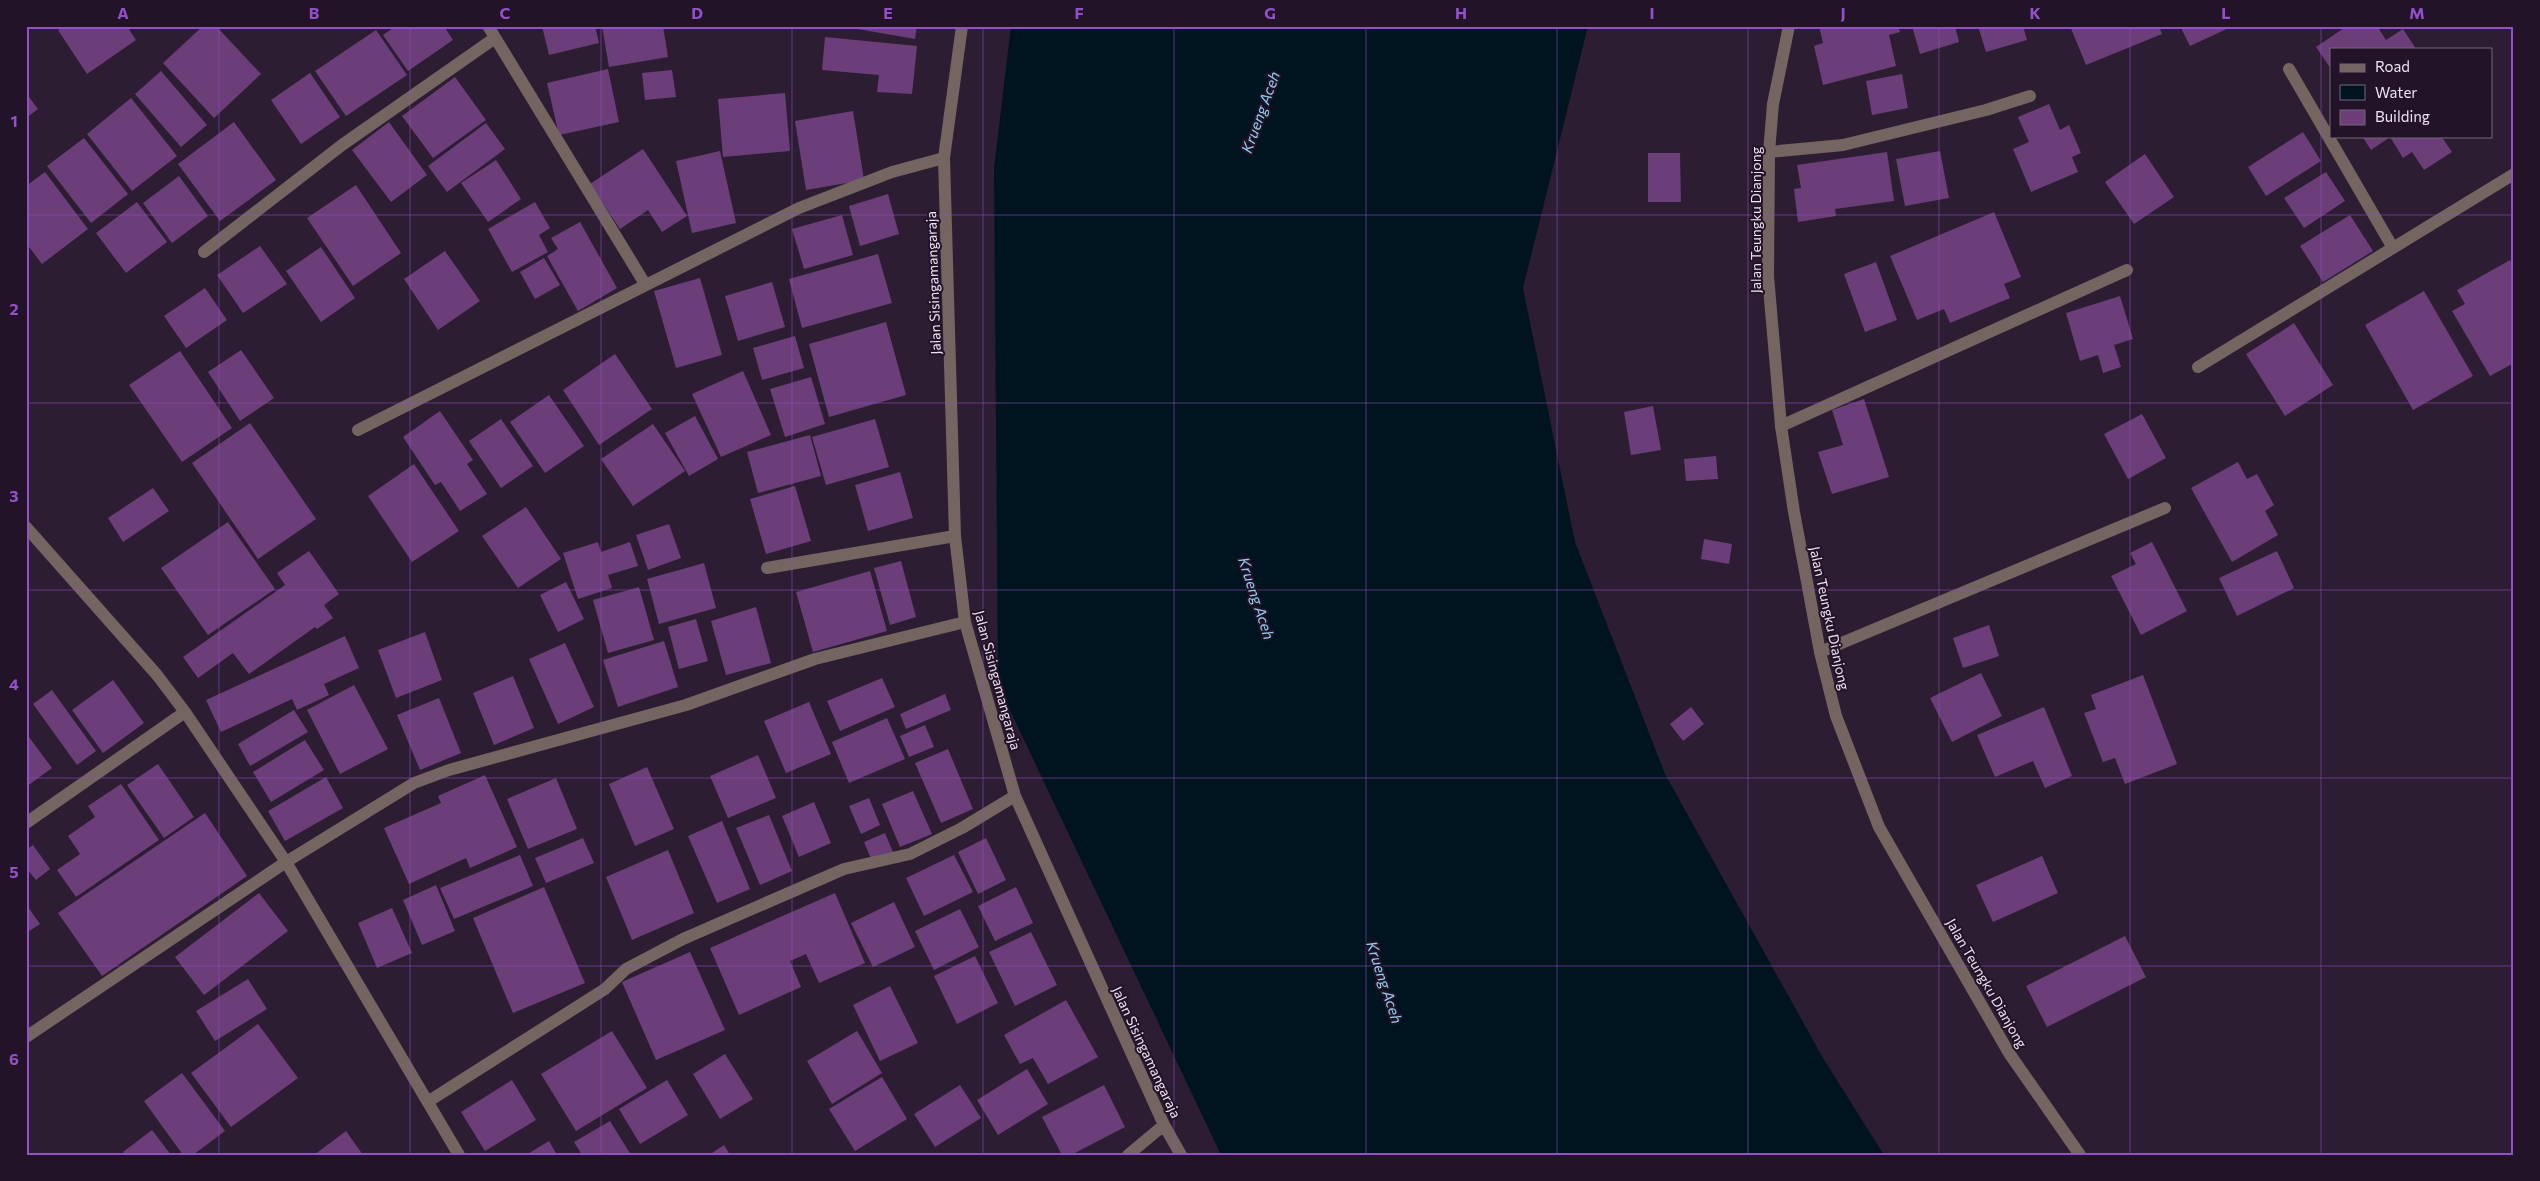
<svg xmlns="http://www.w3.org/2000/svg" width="2540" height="1181" font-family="Commissioner,sans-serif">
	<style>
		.water { fill: #001420 }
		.building { fill: #6b3e79 }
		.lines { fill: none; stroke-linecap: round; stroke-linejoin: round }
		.minor { stroke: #746560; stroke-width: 12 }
		.tertiary { stroke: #746560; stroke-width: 12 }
		.grid { fill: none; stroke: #9250c9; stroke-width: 1; stroke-opacity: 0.55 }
		.labels { text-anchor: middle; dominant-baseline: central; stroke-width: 4; stroke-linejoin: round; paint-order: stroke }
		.street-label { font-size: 14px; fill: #ede2f0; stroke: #231328 }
		.water-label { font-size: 15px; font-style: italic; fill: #8ecff1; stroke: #231328 }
		.neatline { fill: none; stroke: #9250c9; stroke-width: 2 }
		.grid-label { font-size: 16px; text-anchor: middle; font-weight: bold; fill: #9250c9 }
	</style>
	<rect width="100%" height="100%" fill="#2d1d32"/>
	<path class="water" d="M 1011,26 L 1588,26 L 1523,288 L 1575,542 L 1665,774 L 1823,1058 L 1884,1155 L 1221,1155 L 998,685 L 994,168 Z"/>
	<path class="building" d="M 63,26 L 127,26 L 136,40 L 87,74 L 58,30 Z
		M 203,26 L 216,26 L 261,74 L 214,118 L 163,63 Z
		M 396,26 L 444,26 L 453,40 L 408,71 L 383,35 Z
		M 542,26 L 595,26 L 599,43 L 549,55 Z
		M 602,26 L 663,26 L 668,57 L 609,67 Z
		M 840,26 L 917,26 L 915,39 Z
		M 1819,26 L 1898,26 L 1900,32 L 1889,35 L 1896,66 L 1823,85 L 1814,46 L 1823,43 Z
		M 1912,26 L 1955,26 L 1959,42 L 1920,54 Z
		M 1978,26 L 2023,26 L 2027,40 L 1986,52 Z
		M 2070,26 L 2159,26 L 2162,34 L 2086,65 Z
		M 2180,26 L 2233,26 L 2190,46 Z
		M 2347,26 L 2377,26 L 2386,40 L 2403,29 L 2416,49 L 2331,49 L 2331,69 L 2316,47 Z
		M 376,30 L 407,75 L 346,116 L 315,71 Z
		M 825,37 L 917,46 L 912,94 L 877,92 L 879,75 L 822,70 Z
		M 608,69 L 619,122 L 559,135 L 547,83 Z
		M 672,70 L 676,97 L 645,100 L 642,73 Z
		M 161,71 L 207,125 L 181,147 L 135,94 Z
		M 310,73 L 340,117 L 301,144 L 271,100 Z
		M 1902,74 L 1908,108 L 1872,115 L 1866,81 Z
		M 455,77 L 486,120 L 433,158 L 402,116 Z
		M 26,93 L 38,109 L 26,118 Z
		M 785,93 L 790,151 L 723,157 L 718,99 Z
		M 131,98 L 177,156 L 132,191 L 87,134 Z
		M 2049,104 L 2060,130 L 2069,125 L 2081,153 L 2072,157 L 2078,172 L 2031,192 L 2013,149 L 2029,142 L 2018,117 Z
		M 853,111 L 864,180 L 806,190 L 795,121 Z
		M 234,122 L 276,180 L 220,221 L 178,164 Z
		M 389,122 L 427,175 L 391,202 L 352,150 Z
		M 486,123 L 505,149 L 447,192 L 428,166 Z
		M 2303,132 L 2321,161 L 2266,196 L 2248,167 Z
		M 2362,136 L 2441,136 L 2452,152 L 2424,170 L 2412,152 L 2403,158 L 2390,137 L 2371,150 Z
		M 84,138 L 128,194 L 91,223 L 47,166 Z
		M 643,149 L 687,216 L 662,232 L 648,210 L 620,229 L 590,184 Z
		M 720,151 L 736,223 L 692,233 L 676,161 Z
		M 1940,151 L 1949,198 L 1905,206 L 1896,159 Z
		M 1887,152 L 1894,201 L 1835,209 L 1836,216 L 1798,222 L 1794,189 L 1801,188 L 1797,165 Z
		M 1648,153 L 1680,153 L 1681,202 L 1648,202 Z
		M 2145,154 L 2174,197 L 2134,224 L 2105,182 Z
		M 496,160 L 521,199 L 488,222 L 461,183 Z
		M 45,172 L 88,229 L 42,264 L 26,243 L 26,186 Z
		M 2326,172 L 2345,201 L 2304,228 L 2284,198 Z
		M 179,176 L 208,216 L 172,243 L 143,203 Z
		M 356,185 L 401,253 L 353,286 L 307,218 Z
		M 888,194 L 899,234 L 860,246 L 849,206 Z
		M 137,202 L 167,242 L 126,273 L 96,233 Z
		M 535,202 L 550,228 L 539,235 L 548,252 L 512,272 L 488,229 Z
		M 1994,212 L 2021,277 L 2004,284 L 2010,298 L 1950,323 L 1944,309 L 1917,320 L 1890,256 Z
		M 842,215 L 853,255 L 804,269 L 792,229 Z
		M 2350,215 L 2373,251 L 2323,282 L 2300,246 Z
		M 580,222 L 617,288 L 578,311 L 547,256 L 558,249 L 551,238 Z
		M 260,246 L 287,284 L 243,313 L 217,275 Z
		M 321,247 L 355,298 L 321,322 L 286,271 Z
		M 445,251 L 480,301 L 438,330 L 404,279 Z
		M 878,254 L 892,303 L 802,328 L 789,279 Z
		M 544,258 L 560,285 L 535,299 L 520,272 Z
		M 2510,260 L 2514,267 L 2514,363 L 2490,376 L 2452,311 L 2465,304 L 2457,290 Z
		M 1876,262 L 1897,320 L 1865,332 L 1844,274 Z
		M 700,278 L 722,355 L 676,368 L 654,291 Z
		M 772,282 L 785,327 L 738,341 L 725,296 Z
		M 205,288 L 227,320 L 186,348 L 164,316 Z
		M 2424,291 L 2473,376 L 2413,410 L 2365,325 Z
		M 2120,296 L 2133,339 L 2114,345 L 2121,367 L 2103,373 L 2098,355 L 2080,361 L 2066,313 Z
		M 886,322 L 906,395 L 829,417 L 809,344 Z
		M 2294,323 L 2333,385 L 2285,416 L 2246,354 Z
		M 795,336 L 804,368 L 762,380 L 753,348 Z
		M 241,350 L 274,398 L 240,421 L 208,372 Z
		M 180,351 L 232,428 L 182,462 L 129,385 Z
		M 615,354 L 652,409 L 599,445 L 563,390 Z
		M 743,371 L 771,435 L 721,457 L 692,394 Z
		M 811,377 L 825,424 L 785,437 L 770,389 Z
		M 549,395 L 584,446 L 545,473 L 510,422 Z
		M 1864,399 L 1889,477 L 1832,494 L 1818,452 L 1843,445 L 1832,410 Z
		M 1653,406 L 1661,450 L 1631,455 L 1624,412 Z
		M 440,411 L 473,460 L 467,464 L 487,494 L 460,511 L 441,482 L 435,485 L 403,437 Z
		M 2142,414 L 2166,458 L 2128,479 L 2104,434 Z
		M 695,416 L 718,459 L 689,476 L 665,433 Z
		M 501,419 L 533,466 L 501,488 L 469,441 Z
		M 875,419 L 889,467 L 826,485 L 812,437 Z
		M 250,423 L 316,519 L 258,559 L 192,463 Z
		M 653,424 L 685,471 L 633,506 L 601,459 Z
		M 810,435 L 821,476 L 758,493 L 747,452 Z
		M 1716,456 L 1718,479 L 1686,481 L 1684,459 Z
		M 2238,462 L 2247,479 L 2257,474 L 2274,505 L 2265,511 L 2278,535 L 2232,562 L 2191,488 Z
		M 414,464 L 459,531 L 412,562 L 368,496 Z
		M 900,472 L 913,518 L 868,531 L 855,485 Z
		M 795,486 L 811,541 L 766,554 L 750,499 Z
		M 153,488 L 169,511 L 123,542 L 108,518 Z
		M 526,507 L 561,559 L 518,588 L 482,536 Z
		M 228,522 L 275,589 L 208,635 L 161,568 Z
		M 669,524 L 681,558 L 648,570 L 636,535 Z
		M 1704,539 L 1732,544 L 1729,564 L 1701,559 Z
		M 598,542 L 601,552 L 630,542 L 638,566 L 608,575 L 612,588 L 578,599 L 563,553 Z
		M 2152,542 L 2187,611 L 2141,635 L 2111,576 L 2136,564 L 2130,553 Z
		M 309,551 L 339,594 L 324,605 L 333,618 L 317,629 L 315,627 L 249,674 L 233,653 L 198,678 L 183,657 L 285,585 L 277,573 Z
		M 2277,551 L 2294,588 L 2237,616 L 2219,578 Z
		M 901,561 L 916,617 L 890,625 L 874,568 Z
		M 704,563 L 716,608 L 659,624 L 647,579 Z
		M 870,571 L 887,631 L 813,652 L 796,592 Z
		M 566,582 L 584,619 L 558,632 L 540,595 Z
		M 639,587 L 654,640 L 608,653 L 593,600 Z
		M 756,607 L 771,663 L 726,675 L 711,621 Z
		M 696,619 L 708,661 L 679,669 L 668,627 Z
		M 1989,625 L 1999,656 L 1963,668 L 1953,638 Z
		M 425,632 L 442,680 L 396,698 L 378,650 Z
		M 345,636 L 359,668 L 324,684 L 329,695 L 297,710 L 292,699 L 221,732 L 206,700 Z
		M 664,641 L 678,687 L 618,707 L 603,660 Z
		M 565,643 L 594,707 L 558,724 L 529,659 Z
		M 1981,673 L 2002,716 L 1952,742 L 1930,698 Z
		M 2143,675 L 2177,764 L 2125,784 L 2115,758 L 2103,762 L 2084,713 L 2096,709 L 2091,695 Z
		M 513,676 L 534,728 L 494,745 L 473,693 Z
		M 882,678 L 895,707 L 840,731 L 827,701 Z
		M 113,680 L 144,723 L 103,753 L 72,710 Z
		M 354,685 L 388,749 L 340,774 L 307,710 Z
		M 52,690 L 96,751 L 77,765 L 33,704 Z
		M 945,694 L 951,710 L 906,729 L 900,714 Z
		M 439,698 L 461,753 L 420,770 L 397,715 Z
		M 809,702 L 831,754 L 786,773 L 764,721 Z
		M 1691,707 L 1704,724 L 1683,741 L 1670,724 Z
		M 2044,707 L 2072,776 L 2045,788 L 2033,761 L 1995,777 L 1977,735 Z
		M 294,710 L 308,732 L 250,766 L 238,744 Z
		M 887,718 L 905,759 L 849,783 L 832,742 Z
		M 925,725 L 934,747 L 909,757 L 900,736 Z
		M 26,733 L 52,768 L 26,787 Z
		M 305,740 L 324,770 L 271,802 L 253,772 Z
		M 948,749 L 973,809 L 941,823 L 915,763 Z
		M 758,755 L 776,798 L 728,818 L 710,776 Z
		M 158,764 L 194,817 L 164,838 L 127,785 Z
		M 647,767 L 674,829 L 635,846 L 609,784 Z
		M 485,775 L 517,847 L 470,868 L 466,858 L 409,884 L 384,828 L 441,803 L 438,796 Z
		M 326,777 L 343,808 L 285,841 L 268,811 Z
		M 556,778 L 577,829 L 528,849 L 507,799 Z
		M 121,784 L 159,840 L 76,897 L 57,870 L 80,854 L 68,836 L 95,817 L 88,806 Z
		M 913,791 L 932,834 L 900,847 L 882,804 Z
		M 869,798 L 880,825 L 861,834 L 849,806 Z
		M 814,802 L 831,843 L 799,857 L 782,816 Z
		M 205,813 L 247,876 L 102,976 L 58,913 Z
		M 769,815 L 792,871 L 760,885 L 736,828 Z
		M 722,821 L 750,889 L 717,903 L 688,836 Z
		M 885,833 L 893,852 L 872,861 L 864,842 Z
		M 583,838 L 594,863 L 546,883 L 535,858 Z
		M 986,838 L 1006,880 L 978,894 L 958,852 Z
		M 33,845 L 50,869 L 36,880 L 26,868 L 26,850 Z
		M 668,850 L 694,913 L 632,940 L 606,877 Z
		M 520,855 L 533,886 L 454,919 L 440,888 Z
		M 954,855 L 973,892 L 924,916 L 906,878 Z
		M 2042,856 L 2058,893 L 1993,922 L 1976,885 Z
		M 436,885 L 455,931 L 422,945 L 403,900 Z
		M 544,887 L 585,983 L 513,1013 L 473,918 Z
		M 1016,887 L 1033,923 L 995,941 L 978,906 Z
		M 259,893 L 288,931 L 204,995 L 175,957 Z
		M 835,893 L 865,963 L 819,983 L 806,954 L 790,961 L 801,987 L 739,1015 L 710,948 Z
		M 894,902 L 915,947 L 873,967 L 851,923 Z
		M 26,904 L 40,924 L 26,933 Z
		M 392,908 L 412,953 L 377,968 L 358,923 Z
		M 960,909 L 979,947 L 934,970 L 915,931 Z
		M 1031,932 L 1057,985 L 1015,1006 L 989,952 Z
		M 2125,936 L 2146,977 L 2047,1027 L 2026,986 Z
		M 690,952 L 725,1030 L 656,1060 L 622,982 Z
		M 975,956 L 998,1003 L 957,1024 L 934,976 Z
		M 248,979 L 267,1009 L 215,1041 L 196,1011 Z
		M 890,986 L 918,1043 L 880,1061 L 853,1005 Z
		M 1066,1000 L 1098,1057 L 1048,1084 L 1033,1058 L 1020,1064 L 1004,1035 Z
		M 258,1024 L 298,1078 L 231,1127 L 191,1073 Z
		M 612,1031 L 647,1088 L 576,1131 L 541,1074 Z
		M 857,1031 L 882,1073 L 832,1104 L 807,1061 Z
		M 725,1054 L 753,1099 L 720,1119 L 693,1074 Z
		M 1027,1069 L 1048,1104 L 998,1135 L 977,1100 Z
		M 182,1073 L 225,1131 L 193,1155 L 183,1155 L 144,1101 Z
		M 882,1077 L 907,1119 L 855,1151 L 829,1109 Z
		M 512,1080 L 536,1120 L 485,1151 L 461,1112 Z
		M 667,1080 L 688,1115 L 640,1144 L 619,1109 Z
		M 960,1085 L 981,1118 L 935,1147 L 914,1114 Z
		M 1104,1085 L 1125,1127 L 1071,1155 L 1062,1155 L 1042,1117 Z
		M 610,1121 L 631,1155 L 582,1155 L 574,1142 Z
		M 152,1130 L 171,1155 L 125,1155 L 123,1152 Z
		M 346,1131 L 363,1155 L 314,1155 Z
		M 549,1141 L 557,1155 L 526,1155 Z
		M 724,1145 L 730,1155 L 709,1155 Z"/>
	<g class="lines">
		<path class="minor" d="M 488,26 L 645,284
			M 962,26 L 944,158 L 955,536 L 965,622 L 1015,796 L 1164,1125 L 1181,1155
			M 2289,69 L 2393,248
			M 1769,152 L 1843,145 L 1986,110 L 2030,96
			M 204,252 L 342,145 L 495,38
			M 2198,367 L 2514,174
			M 1781,426 L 2127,270
			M 358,430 L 799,208 L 892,172 L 944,158
			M 26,527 L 157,675 L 185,712 L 286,862 L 459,1155
			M 767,568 L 955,536
			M 1820,652 L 2165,508
			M 26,823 L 185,712
			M 26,1037 L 286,862 L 414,783 L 449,770 L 686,705 L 815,659 L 965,622
			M 429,1101 L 605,989 L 626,969 L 683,939 L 844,869 L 910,854 L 962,828 L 1015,796
			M 1128,1155 L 1164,1125"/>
		<path class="tertiary" d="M 1789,26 L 1773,104 L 1769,152 L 1768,276 L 1781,426 L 1794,512 L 1820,652 L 1836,716 L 1879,827 L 2009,1053 L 2080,1155"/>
	</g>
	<path class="grid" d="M 219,26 L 219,1155M 410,26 L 410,1155M 601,26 L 601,1155M 792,26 L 792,1155M 983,26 L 983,1155M 1174,26 L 1174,1155M 1366,26 L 1366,1155M 1557,26 L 1557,1155M 1748,26 L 1748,1155M 1939,26 L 1939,1155M 2130,26 L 2130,1155M 2321,26 L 2321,1155M 26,215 L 2514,215M 26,403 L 2514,403M 26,590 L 2514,590M 26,778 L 2514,778M 26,966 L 2514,966"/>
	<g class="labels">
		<g class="street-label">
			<text transform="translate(1755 220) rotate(-90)">Jalan Teungku Dianjong</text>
			<text transform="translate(933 283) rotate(-92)">Jalan Sisingamangaraja</text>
			<text transform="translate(1830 618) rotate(78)">Jalan Teungku Dianjong</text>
			<text transform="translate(998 680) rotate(75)">Jalan Sisingamangaraja</text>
			<text transform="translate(1987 983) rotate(60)">Jalan Teungku Dianjong</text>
			<text transform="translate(1147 1052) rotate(65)">Jalan Sisingamangaraja</text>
		</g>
		<g class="water-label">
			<text transform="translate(1260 112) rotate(-70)">Krueng Aceh</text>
			<text transform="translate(1257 598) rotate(72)">Krueng Aceh</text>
			<text transform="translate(1385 982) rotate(72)">Krueng Aceh</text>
		</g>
	</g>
	<rect width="2540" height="1181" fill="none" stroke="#231328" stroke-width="55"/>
	<rect x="2330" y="48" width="162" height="90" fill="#231328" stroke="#746678"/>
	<rect x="2340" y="64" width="25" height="8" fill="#746560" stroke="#746678"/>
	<text x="2375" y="72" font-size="15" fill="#ede2f0">Road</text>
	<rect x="2340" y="85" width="25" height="15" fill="#001420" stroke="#746678"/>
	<text x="2375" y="98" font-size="15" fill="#ede2f0">Water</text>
	<rect x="2340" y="110" width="25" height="15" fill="#6b3e79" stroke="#746678"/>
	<text x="2375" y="122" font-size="15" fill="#ede2f0">Building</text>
	<rect x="28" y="28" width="2484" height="1126" class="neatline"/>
	<g class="grid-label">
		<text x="123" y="19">A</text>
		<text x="314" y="19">B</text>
		<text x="505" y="19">C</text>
		<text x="697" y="19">D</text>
		<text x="888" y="19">E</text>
		<text x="1079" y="19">F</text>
		<text x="1270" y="19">G</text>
		<text x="1461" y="19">H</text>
		<text x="1652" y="19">I</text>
		<text x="1843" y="19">J</text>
		<text x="2035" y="19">K</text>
		<text x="2226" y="19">L</text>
		<text x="2417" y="19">M</text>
		<text x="14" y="127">1</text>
		<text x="14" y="315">2</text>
		<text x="14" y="502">3</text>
		<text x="14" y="690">4</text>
		<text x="14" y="878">5</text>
		<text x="14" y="1065">6</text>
	</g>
</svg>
